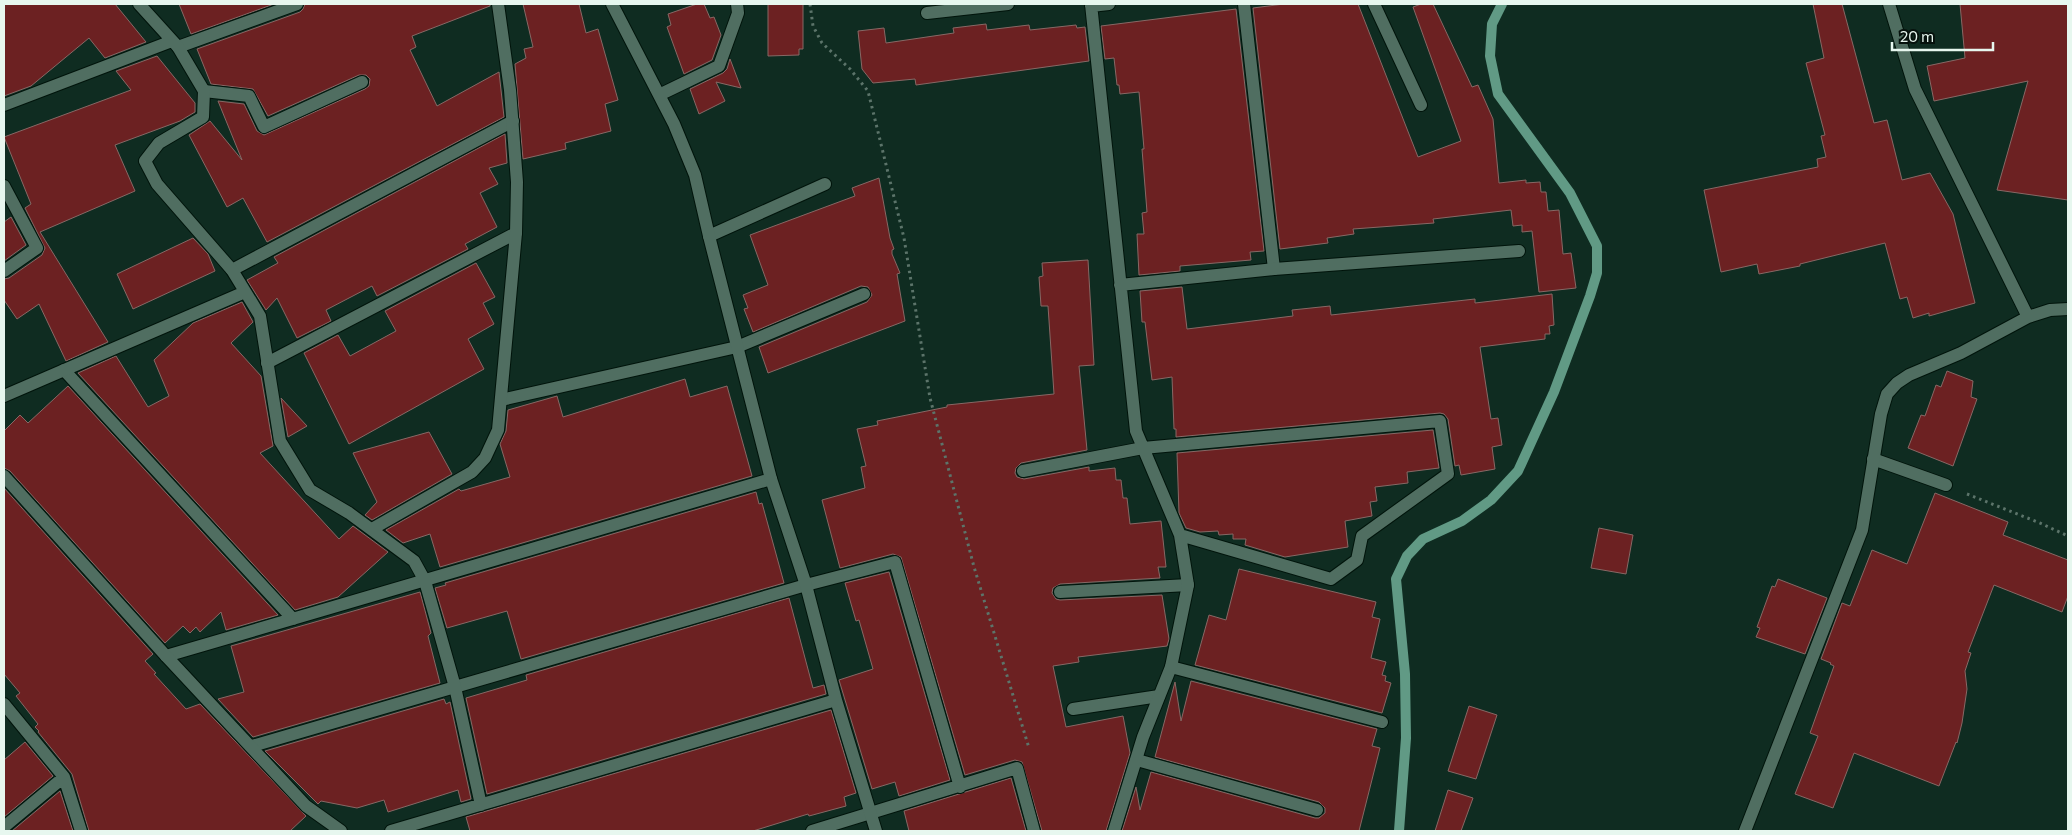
<svg xmlns="http://www.w3.org/2000/svg" width="2072" height="835" font-family="Commissioner,sans-serif">
	<style>
		.lines { fill: none; stroke-linecap: round; stroke-linejoin: round }
		.stream { stroke: #619a85; stroke-width: 10 }
		.building { fill: #6c2122; stroke: #876865 }
		.service-casing { stroke: #00140b; stroke-width: 14 }
		.minor-casing { stroke: #00140b; stroke-width: 14 }
		.path { stroke: #5c746a; stroke-width: 3; stroke-dasharray: 2.5 4; stroke-linecap: butt }
		.service { stroke: #506e61; stroke-width: 12 }
		.minor { stroke: #506e61; stroke-width: 12 }
	</style>
	<rect width="100%" height="100%" fill="#0f2c21"/>
	<g class="lines">
		<path class="stream" d="M 1399,831 L 1406,738 L 1405,674 L 1396,579 L 1407,556 L 1423,539 L 1462,521 L 1491,500 L 1518,471 L 1554,392 L 1590,296 L 1597,273 L 1597,246 L 1570,193 L 1498,94 L 1490,56 L 1492,24 L 1502,4"/>
	</g>
	<path class="building" d="M 4,4 L 115,4 L 146,42 L 105,58 L 89,38 L 31,86 L 4,96 Z
		M 179,4 L 274,4 L 191,34 Z
		M 305,4 L 490,4 L 490,6 L 412,36 L 416,47 L 410,50 L 437,106 L 499,72 L 504,117 L 267,242 L 243,198 L 227,207 L 189,135 L 210,121 L 242,160 L 218,101 L 244,104 L 257,131 L 264,135 L 365,89 L 369,86 L 370,79 L 366,75 L 359,75 L 268,116 L 253,89 L 211,84 L 197,49 L 300,12 L 303,9 Z
		M 523,4 L 579,4 L 586,33 L 598,29 L 618,100 L 605,104 L 611,131 L 565,143 L 566,149 L 523,159 L 515,64 L 526,58 L 524,49 L 533,47 Z
		M 697,4 L 704,4 L 710,18 L 714,17 L 721,35 L 712,60 L 684,74 L 667,27 L 671,25 L 668,14 Z
		M 768,4 L 803,4 L 803,49 L 799,49 L 799,55 L 768,56 Z
		M 1284,4 L 1358,4 L 1418,157 L 1461,141 L 1413,7 L 1421,4 L 1433,4 L 1472,87 L 1478,85 L 1493,119 L 1499,183 L 1526,180 L 1526,183 L 1540,182 L 1541,192 L 1546,192 L 1548,211 L 1559,210 L 1563,254 L 1571,253 L 1576,288 L 1539,292 L 1532,231 L 1522,232 L 1522,225 L 1513,226 L 1511,210 L 1433,219 L 1434,223 L 1353,229 L 1354,234 L 1327,238 L 1328,243 L 1280,249 L 1253,8 Z
		M 1813,4 L 1842,4 L 1874,123 L 1887,120 L 1902,180 L 1930,173 L 1953,214 L 1975,303 L 1929,316 L 1929,313 L 1913,318 L 1907,297 L 1900,299 L 1885,243 L 1800,264 L 1800,266 L 1759,274 L 1757,264 L 1721,272 L 1704,190 L 1818,167 L 1817,159 L 1826,157 L 1821,136 L 1825,135 L 1806,63 L 1824,58 Z
		M 1960,4 L 2068,4 L 2068,200 L 1997,190 L 2028,81 L 1934,101 L 1927,66 L 1965,58 Z
		M 1236,9 L 1264,251 L 1250,252 L 1251,260 L 1180,266 L 1180,271 L 1139,275 L 1137,234 L 1144,234 L 1142,213 L 1147,212 L 1142,149 L 1144,149 L 1139,92 L 1120,94 L 1119,85 L 1117,85 L 1114,58 L 1105,59 L 1101,26 Z
		M 986,24 L 987,30 L 1029,25 L 1030,30 L 1076,25 L 1077,28 L 1085,27 L 1089,61 L 916,85 L 915,79 L 873,83 L 862,69 L 858,31 L 884,28 L 886,43 L 954,33 L 953,28 Z
		M 157,56 L 195,103 L 195,112 L 180,121 L 115,145 L 135,191 L 40,232 L 108,342 L 66,361 L 39,304 L 17,319 L 4,300 L 4,279 L 9,278 L 42,255 L 45,248 L 25,208 L 31,204 L 4,137 L 131,90 L 116,71 Z
		M 730,59 L 741,88 L 716,82 L 725,101 L 699,114 L 690,89 L 723,73 L 727,69 Z
		M 505,134 L 507,163 L 489,168 L 498,184 L 480,193 L 497,227 L 465,244 L 468,249 L 377,296 L 372,286 L 326,310 L 331,321 L 297,338 L 277,298 L 266,310 L 247,280 L 278,263 L 274,257 Z
		M 879,178 L 890,238 L 894,249 L 892,250 L 892,254 L 900,273 L 897,274 L 905,321 L 768,373 L 759,347 L 867,302 L 872,295 L 868,287 L 861,286 L 753,332 L 744,309 L 748,308 L 743,295 L 768,285 L 750,235 L 855,196 L 852,188 Z
		M 11,217 L 26,245 L 4,261 L 4,222 Z
		M 193,238 L 208,254 L 215,271 L 133,309 L 117,274 Z
		M 1088,260 L 1094,365 L 1079,366 L 1087,450 L 1021,463 L 1016,468 L 1015,473 L 1017,477 L 1024,479 L 1089,467 L 1089,471 L 1115,468 L 1116,480 L 1121,480 L 1123,498 L 1127,498 L 1130,524 L 1161,521 L 1166,567 L 1158,567 L 1160,578 L 1060,584 L 1053,588 L 1052,593 L 1056,599 L 1060,600 L 1162,595 L 1169,639 L 1167,646 L 1078,657 L 1079,662 L 1053,666 L 1066,727 L 1123,716 L 1130,753 L 1106,831 L 1042,831 L 1022,762 L 1015,760 L 965,775 L 901,557 L 893,554 L 840,568 L 822,500 L 865,488 L 861,467 L 866,466 L 857,429 L 878,425 L 877,421 L 947,407 L 947,405 L 1054,394 L 1048,306 L 1041,306 L 1039,277 L 1043,276 L 1042,263 Z
		M 476,263 L 495,297 L 483,303 L 494,324 L 468,339 L 484,369 L 349,444 L 304,353 L 338,335 L 350,356 L 396,331 L 385,311 Z
		M 1182,287 L 1187,329 L 1293,316 L 1292,310 L 1330,306 L 1331,315 L 1475,299 L 1475,303 L 1552,294 L 1554,325 L 1549,326 L 1550,334 L 1545,334 L 1545,339 L 1480,347 L 1491,419 L 1498,418 L 1502,445 L 1492,447 L 1495,469 L 1461,475 L 1459,465 L 1455,466 L 1448,419 L 1444,414 L 1440,413 L 1176,437 L 1176,429 L 1174,429 L 1172,377 L 1152,380 L 1145,322 L 1142,322 L 1140,291 Z
		M 242,302 L 253,322 L 231,343 L 261,376 L 273,446 L 260,453 L 339,539 L 353,526 L 388,552 L 338,597 L 295,610 L 78,373 L 116,356 L 148,407 L 169,396 L 154,360 L 193,323 Z
		M 1947,371 L 1973,381 L 1971,397 L 1977,399 L 1953,466 L 1908,448 L 1921,415 L 1925,416 L 1936,385 L 1941,387 Z
		M 685,379 L 690,397 L 727,386 L 752,476 L 440,567 L 430,534 L 403,543 L 386,530 L 459,489 L 461,491 L 510,477 L 500,444 L 506,431 L 508,410 L 557,396 L 563,417 Z
		M 68,386 L 278,615 L 226,630 L 221,612 L 200,632 L 196,627 L 190,633 L 183,626 L 165,643 L 10,471 L 4,468 L 4,431 L 20,415 L 28,423 Z
		M 281,398 L 307,426 L 288,437 Z
		M 1433,430 L 1439,468 L 1407,472 L 1408,483 L 1375,487 L 1377,501 L 1370,502 L 1372,516 L 1345,521 L 1348,547 L 1285,557 L 1245,545 L 1246,539 L 1233,539 L 1233,534 L 1219,535 L 1218,531 L 1200,532 L 1186,528 L 1179,513 L 1177,453 Z
		M 429,432 L 452,474 L 372,520 L 365,515 L 377,502 L 353,453 Z
		M 4,488 L 153,654 L 145,661 L 156,673 L 154,674 L 186,709 L 200,704 L 306,816 L 290,831 L 89,831 L 72,774 L 38,732 L 39,731 L 35,727 L 38,724 L 16,696 L 20,693 L 4,674 Z
		M 756,492 L 759,504 L 762,503 L 784,583 L 521,659 L 507,611 L 447,628 L 435,588 L 446,585 L 445,583 Z
		M 1935,493 L 2008,522 L 2003,535 L 2068,560 L 2068,596 L 2062,612 L 1994,585 L 1968,652 L 1971,653 L 1965,671 L 1967,689 L 1962,723 L 1957,743 L 1956,742 L 1939,786 L 1854,753 L 1833,808 L 1795,794 L 1818,736 L 1810,733 L 1834,666 L 1830,664 L 1831,663 L 1821,659 L 1842,603 L 1850,606 L 1872,550 L 1907,564 Z
		M 1599,528 L 1633,535 L 1626,574 L 1591,568 Z
		M 1239,569 L 1376,602 L 1372,617 L 1380,619 L 1371,658 L 1386,662 L 1382,675 L 1386,676 L 1385,681 L 1391,683 L 1382,713 L 1195,665 L 1209,615 L 1226,620 Z
		M 889,572 L 950,780 L 899,796 L 895,782 L 872,789 L 839,680 L 873,669 L 859,620 L 856,621 L 845,583 Z
		M 1778,579 L 1827,598 L 1805,654 L 1756,637 L 1760,628 L 1757,627 L 1772,586 L 1775,587 Z
		M 420,592 L 431,633 L 428,636 L 440,683 L 253,737 L 218,699 L 244,692 L 231,646 Z
		M 789,598 L 813,688 L 824,685 L 826,694 L 487,794 L 466,698 L 527,680 L 526,675 Z
		M 1191,681 L 1377,729 L 1372,746 L 1380,748 L 1359,831 L 1122,831 L 1136,787 L 1140,810 L 1151,772 L 1315,818 L 1319,818 L 1325,813 L 1325,808 L 1319,802 L 1155,757 L 1175,682 L 1181,721 Z
		M 444,699 L 446,704 L 450,702 L 471,799 L 461,802 L 458,790 L 388,812 L 384,800 L 357,808 L 321,801 L 318,804 L 265,751 Z
		M 1469,706 L 1497,715 L 1476,779 L 1448,771 Z
		M 831,710 L 856,793 L 844,797 L 846,806 L 809,816 L 808,814 L 753,831 L 470,831 L 466,817 Z
		M 25,742 L 53,776 L 4,817 L 4,760 Z
		M 1011,778 L 1026,831 L 909,831 L 904,811 Z
		M 1448,790 L 1473,798 L 1461,831 L 1435,831 Z
		M 60,791 L 73,831 L 12,831 Z"/>
	<g class="lines">
		<g class="service-casing">
			<path id="service" d="M 1244,4 L 1274,269
				M 1374,4 L 1421,105
				M 927,13 L 1008,4
				M 178,47 L 297,4
				M 204,91 L 249,96 L 264,127 L 362,82
				M 4,186 L 37,248 L 4,271
				M 709,236 L 825,184
				M 232,270 L 513,121
				M 267,363 L 516,233
				M 64,370 L 293,619
				M 501,400 L 737,347 L 864,294
				M 1873,459 L 1946,485
				M 1023,471 L 1143,448
				M 1060,592 L 1188,585
				M 166,656 L 771,479
				M 1171,667 L 1382,722
				M 4,704 L 64,777 L 81,831
				M 1073,709 L 1159,696
				M 252,746 L 806,585 L 895,562 L 960,787
				M 1137,760 L 1317,810
				M 4,827 L 64,777
				M 812,831 L 1017,768 L 1034,831"/>
		</g>
		<g class="minor-casing">
			<path id="minor" d="M 139,4 L 178,47 L 204,91 L 203,117 L 159,143 L 145,161 L 157,184 L 232,270 L 260,316 L 280,441 L 310,490 L 349,513 L 414,561 L 425,581 L 455,687 L 481,805
				M 612,4 L 674,124 L 695,175 L 709,236 L 771,479 L 806,585 L 836,700 L 876,831
				M 1091,4 L 1136,431 L 1180,535 L 1188,585 L 1171,667 L 1143,737 L 1114,831
				M 1889,4 L 1915,89 L 2028,317
				M 1091,6 L 1109,4
				M 659,95 L 719,66 L 738,13 L 737,4
				M 4,105 L 172,41
				M 1120,285 L 1274,269 L 1519,251
				M 4,396 L 245,292
				M 1143,448 L 1440,421 L 1448,474 L 1362,536 L 1357,560 L 1331,579 L 1180,535
				M 4,476 L 166,656 L 306,806 L 341,831
				M 372,529 L 472,472 L 485,458 L 498,430 L 516,233 L 517,182 L 510,90 L 498,4
				M 391,831 L 836,700
				M 1745,831 L 1862,530 L 1881,414 L 1887,394 L 1897,383 L 1909,375 L 1961,353 L 2028,317 L 2050,310 L 2068,309"/>
		</g>
		<path class="path" d="M 810,4 L 813,26 L 822,43 L 850,69 L 868,91 L 904,238 L 930,398 L 974,567 L 1029,748
			M 1967,494 L 2040,523 L 2068,536"/>
		<use href="#service" class="service"/>
		<use href="#minor" class="minor"/>
	</g>
	<rect width="2072" height="835" fill="none" stroke="#e7f7ef" stroke-width="10"/>
	<path d="M1892 42v8h101v-8" fill="none" stroke="#e7f7ef" stroke-width="2.5"/>
	<text x="1900" y="42" font-size="15" fill="#e7f7ef" stroke="#06120d" stroke-width="4" paint-order="stroke">20 m</text>
</svg>
